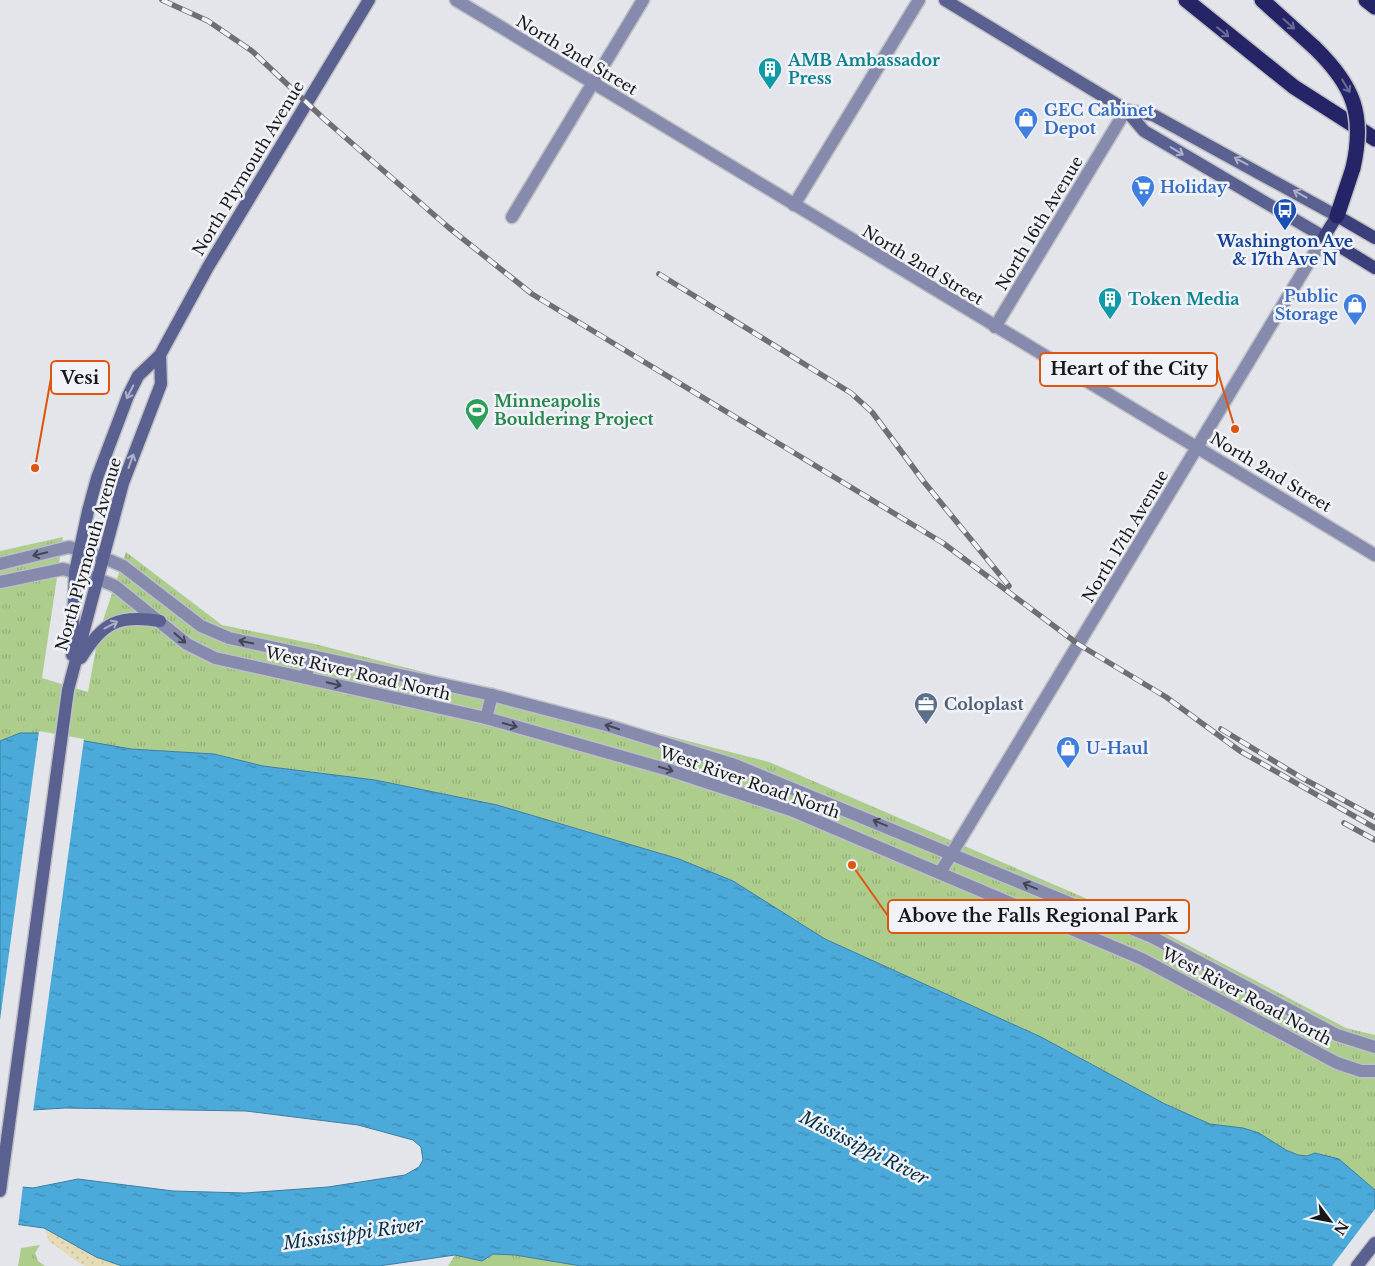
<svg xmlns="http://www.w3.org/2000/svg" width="1375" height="1266" font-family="'Libre Baskerville',serif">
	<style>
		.grass { fill: url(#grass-tufts) }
		.sand { fill: url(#sand-dots) }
		.water { fill: url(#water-ripples); stroke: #3b7ea0 }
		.pier { fill: #e3e5ea }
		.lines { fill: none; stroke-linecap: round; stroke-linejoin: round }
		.minor-casing { stroke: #bec0c5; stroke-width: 15 }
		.tertiary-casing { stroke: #bec0c5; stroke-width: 15 }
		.secondary-casing { stroke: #bec0c5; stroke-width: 15 }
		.primary-casing { stroke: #bec0c5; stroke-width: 15 }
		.motorway-casing { stroke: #bec0c5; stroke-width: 18 }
		.minor { stroke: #868bad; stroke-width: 12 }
		.tertiary { stroke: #868bad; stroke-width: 12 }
		.secondary { stroke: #5a6090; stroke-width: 12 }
		.primary { stroke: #3c407a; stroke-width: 12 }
		.motorway { stroke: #252467; stroke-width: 15 }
		.rail-casing { stroke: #6d6f72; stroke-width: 5.5 }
		.rail { stroke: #f0f2f7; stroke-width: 4; stroke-dasharray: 11; stroke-linecap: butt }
		.motorway-bridge-casing { stroke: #bec0c5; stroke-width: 18; stroke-linecap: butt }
		.motorway-bridge { stroke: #252467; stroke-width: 15 }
		.oneway { stroke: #6c6c99 }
		.oneway2 { stroke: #acb0c9 }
		.oneway3 { stroke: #434655 }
		.labels { text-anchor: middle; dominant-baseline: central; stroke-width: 5; stroke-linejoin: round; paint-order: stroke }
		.street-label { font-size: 16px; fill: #17181a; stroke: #f0f2f7 }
		.culture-label { font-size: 16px; font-weight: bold; fill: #0d838f; stroke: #f0f2f7; text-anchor: start }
		.shop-label { font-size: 16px; font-weight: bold; fill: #366cbe; stroke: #f0f2f7; text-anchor: start }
		.transit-label { font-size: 16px; font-weight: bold; fill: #164399; stroke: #f0f2f7 }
		.leisure-label { font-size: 16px; font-weight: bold; fill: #27864d; stroke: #f0f2f7; text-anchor: start }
		.service-label { font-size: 16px; font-weight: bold; fill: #4e5e75; stroke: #f0f2f7; text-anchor: start }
		.water-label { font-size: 18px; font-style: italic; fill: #053044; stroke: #f0f2f7 }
		.leader { fill: none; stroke: #de560d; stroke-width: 2 }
		.callout-dot { fill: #de560d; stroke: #f0f2f7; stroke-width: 2 }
		.callout { fill: #f0f2f7; stroke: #de560d; stroke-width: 2 }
		.callout-label { font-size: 18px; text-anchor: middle; font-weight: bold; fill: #17181a }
	</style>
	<defs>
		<pattern id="grass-tufts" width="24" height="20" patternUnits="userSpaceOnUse" patternTransform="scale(1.25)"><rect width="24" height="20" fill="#adcd8d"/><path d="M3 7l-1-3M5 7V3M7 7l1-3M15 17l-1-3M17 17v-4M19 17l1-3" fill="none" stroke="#94af79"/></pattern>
		<pattern id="sand-dots" width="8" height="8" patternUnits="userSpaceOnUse" patternTransform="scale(1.25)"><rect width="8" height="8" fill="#e5dcb7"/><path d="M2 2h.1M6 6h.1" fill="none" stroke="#c4bc9d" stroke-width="1.8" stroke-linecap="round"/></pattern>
		<pattern id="water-ripples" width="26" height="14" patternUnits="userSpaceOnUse" patternTransform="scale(1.25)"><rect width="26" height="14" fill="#4baada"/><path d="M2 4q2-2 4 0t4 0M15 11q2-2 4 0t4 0" fill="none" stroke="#3d89b0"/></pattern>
	</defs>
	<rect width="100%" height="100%" fill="#e3e5ea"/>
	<path class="grass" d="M 63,537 L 42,678 L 88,692 L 99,632 L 126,552 L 222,625 L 315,644 L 769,762 L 1155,928 L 1346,1028 L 1375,1035 L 1375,1190 L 1339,1159 L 1315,1153 L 1307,1156 L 1298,1155 L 1286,1150 L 1259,1133 L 1243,1128 L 1210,1124 L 1165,1104 L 1041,1037 L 825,939 L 733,881 L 679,859 L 497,805 L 375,780 L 263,766 L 214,754 L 131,749 L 20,733 L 0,741 L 0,551 Z
		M 40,1245 L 35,1253 L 38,1261 L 45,1266 L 18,1266 L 21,1248 Z
		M 493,1254 L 515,1255 L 581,1266 L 448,1266 L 455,1255 L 482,1261 Z"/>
	<path class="sand" d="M 44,1228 L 96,1257 L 122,1266 L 86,1266 L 79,1263 L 49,1241 Z"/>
	<path class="water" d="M 20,733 L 39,733 L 131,749 L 214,754 L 263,766 L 375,780 L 497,805 L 679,859 L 733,881 L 825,939 L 1041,1037 L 1165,1104 L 1210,1124 L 1243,1128 L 1259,1133 L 1286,1150 L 1298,1155 L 1307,1156 L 1315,1153 L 1339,1159 L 1375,1190 L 1375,1266 L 581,1266 L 515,1255 L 493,1254 L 482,1261 L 455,1255 L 379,1266 L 122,1266 L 96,1257 L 44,1228 L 0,1222 L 0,1185 L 33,1188 L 78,1179 L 173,1191 L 245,1193 L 328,1187 L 405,1175 L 419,1167 L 423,1160 L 421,1147 L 413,1140 L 358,1125 L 246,1111 L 65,1108 L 0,1112 L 0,741 Z"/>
	<path class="pier" d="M 39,731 L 84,739 L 33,1112 L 0,1114 L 0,1020 Z
		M 0,1182 L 23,1185 L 18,1227 L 0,1224 Z
		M 1375,1209 L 1375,1266 L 1332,1266 Z"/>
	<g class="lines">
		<g class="minor-casing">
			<path id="minor" d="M 794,205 L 919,0
				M 512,217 L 643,0
				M 995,327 L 1126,110
				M 0,564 L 69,547 L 104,558
				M 0,582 L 63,569 L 98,579
				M 306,678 L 310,656
				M 486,718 L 492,695
				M 940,873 L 1324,237"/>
		</g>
		<g class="tertiary-casing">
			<path id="tertiary" d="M 456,0 L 1375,555
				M 104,558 L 123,566 L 201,626 L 229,638 L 492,695 L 606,725 L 735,765 L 1152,937 L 1337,1035 L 1375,1047
				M 98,579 L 115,586 L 187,644 L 215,658 L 486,718 L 669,770 L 791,810 L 1142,959 L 1337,1063 L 1361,1071 L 1375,1071"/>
		</g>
		<g class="secondary-casing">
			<path id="secondary" d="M 945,0 L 1126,110 L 1144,131 L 1324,237
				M 1126,110 L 1153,115 L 1337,216
				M 72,655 L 75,572 L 88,511 L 97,478 L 128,396 L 138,376 L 160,355 L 208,267 L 369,0
				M 81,658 C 102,623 118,614 160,621
				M 0,1191 L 68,690 L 123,483 L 161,384 L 160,355
				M 1357,1266 L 1375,1243"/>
		</g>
		<g class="primary-casing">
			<path id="primary" d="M 1375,238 L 1337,216 L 1324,237 L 1375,268"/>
		</g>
		<g class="motorway-casing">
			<path id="motorway" d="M 1186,0 L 1294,87 L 1375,139
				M 1262,0 L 1315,48
				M 1366,0 L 1375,7
				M 1337,216 L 1353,168"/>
		</g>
		<use href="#minor" class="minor"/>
		<use href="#tertiary" class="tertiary"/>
		<use href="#secondary" class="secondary"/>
		<use href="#primary" class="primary"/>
		<use href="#motorway" class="motorway"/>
		<g class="rail-casing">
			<path id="rail" d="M 162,0 L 208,21 L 252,51 L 323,118 L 448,227 L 532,294 L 943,543 L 1078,644 L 1166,697 L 1240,751 L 1375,828
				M 659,274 L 851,393 L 872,412 L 924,482 L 1009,586
				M 1221,729 L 1302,778 L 1375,817
				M 1344,823 L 1375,840"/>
		</g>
		<use href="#rail" class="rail"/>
		<g class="motorway-bridge-casing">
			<path id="motorway-bridge" d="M 1315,48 C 1354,86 1365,115 1353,168"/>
		</g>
		<use href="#motorway-bridge" class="motorway-bridge"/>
	</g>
	<defs><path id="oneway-shaft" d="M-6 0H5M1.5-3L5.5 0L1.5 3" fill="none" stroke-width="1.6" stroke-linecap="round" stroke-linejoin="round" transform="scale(1.25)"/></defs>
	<g class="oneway">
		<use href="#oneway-shaft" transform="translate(1289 24) rotate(42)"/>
		<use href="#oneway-shaft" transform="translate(1223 32) rotate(39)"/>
		<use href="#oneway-shaft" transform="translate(1346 86) rotate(59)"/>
	</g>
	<g class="oneway2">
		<use href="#oneway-shaft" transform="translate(1177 151) rotate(31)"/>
		<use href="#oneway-shaft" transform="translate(1241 161) rotate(-152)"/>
		<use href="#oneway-shaft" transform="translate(1300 194) rotate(-151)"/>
		<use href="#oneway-shaft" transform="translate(130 392) rotate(117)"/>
		<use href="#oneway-shaft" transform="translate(131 461) rotate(-70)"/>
		<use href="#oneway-shaft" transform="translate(111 625) rotate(-28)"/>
	</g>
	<g class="oneway3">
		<use href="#oneway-shaft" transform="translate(40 554) rotate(166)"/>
		<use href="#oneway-shaft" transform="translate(180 638) rotate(41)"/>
		<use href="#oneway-shaft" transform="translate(246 642) rotate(-168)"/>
		<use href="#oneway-shaft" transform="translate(334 684) rotate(13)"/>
		<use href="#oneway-shaft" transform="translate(510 725) rotate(15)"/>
		<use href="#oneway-shaft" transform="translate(612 727) rotate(-162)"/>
		<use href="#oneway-shaft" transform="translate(666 769) rotate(17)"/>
		<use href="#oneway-shaft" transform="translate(880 823) rotate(-157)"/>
		<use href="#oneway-shaft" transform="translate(1030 886) rotate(-157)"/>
	</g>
	<defs>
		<g id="building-pin" transform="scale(1.25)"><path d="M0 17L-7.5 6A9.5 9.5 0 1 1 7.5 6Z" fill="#0f9aa8" stroke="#f0f2f7"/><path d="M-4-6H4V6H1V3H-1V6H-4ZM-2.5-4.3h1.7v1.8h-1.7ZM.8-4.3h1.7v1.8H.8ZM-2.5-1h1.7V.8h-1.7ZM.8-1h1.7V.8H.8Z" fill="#fff"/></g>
		<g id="shop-pin" transform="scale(1.25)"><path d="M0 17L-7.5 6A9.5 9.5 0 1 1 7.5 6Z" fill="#3f7fe0" stroke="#f0f2f7"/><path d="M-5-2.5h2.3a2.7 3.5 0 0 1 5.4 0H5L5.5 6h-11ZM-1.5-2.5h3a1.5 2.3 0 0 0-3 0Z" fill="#fff"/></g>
		<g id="supermarket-pin" transform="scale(1.25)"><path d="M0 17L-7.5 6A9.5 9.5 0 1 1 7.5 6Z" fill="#3f7fe0" stroke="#f0f2f7"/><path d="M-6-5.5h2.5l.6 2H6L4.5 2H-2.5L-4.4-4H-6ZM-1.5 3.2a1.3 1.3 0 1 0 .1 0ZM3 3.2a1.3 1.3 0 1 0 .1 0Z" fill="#fff"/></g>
		<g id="bus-pin" transform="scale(1.25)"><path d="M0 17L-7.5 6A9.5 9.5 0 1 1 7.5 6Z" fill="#1a4fb4" stroke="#f0f2f7"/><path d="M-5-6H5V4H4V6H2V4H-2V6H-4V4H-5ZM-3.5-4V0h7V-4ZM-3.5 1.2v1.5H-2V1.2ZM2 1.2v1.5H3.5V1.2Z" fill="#fff"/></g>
		<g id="stadium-pin" transform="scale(1.25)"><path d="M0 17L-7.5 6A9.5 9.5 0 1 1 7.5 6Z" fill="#2e9e5b" stroke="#f0f2f7"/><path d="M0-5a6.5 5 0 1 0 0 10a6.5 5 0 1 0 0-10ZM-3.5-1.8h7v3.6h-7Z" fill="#fff"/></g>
		<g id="office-pin" transform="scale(1.25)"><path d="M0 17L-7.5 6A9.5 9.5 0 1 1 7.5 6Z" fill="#5c6f8a" stroke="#f0f2f7"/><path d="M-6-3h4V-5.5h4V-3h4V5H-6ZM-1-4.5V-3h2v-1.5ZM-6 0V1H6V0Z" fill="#fff"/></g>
	</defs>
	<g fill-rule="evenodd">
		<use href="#building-pin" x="770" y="69"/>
		<use href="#shop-pin" x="1026" y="119"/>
		<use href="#supermarket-pin" x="1143" y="187"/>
		<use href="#bus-pin" x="1285" y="210"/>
		<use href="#building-pin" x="1110" y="299"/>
		<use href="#shop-pin" x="1355" y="305"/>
		<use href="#stadium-pin" x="477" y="410"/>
		<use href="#office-pin" x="926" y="704"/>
		<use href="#shop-pin" x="1068" y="748"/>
	</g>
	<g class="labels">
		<g class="street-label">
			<text transform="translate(577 55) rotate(31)">North 2nd Street</text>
			<text transform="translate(248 168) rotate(-59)">North Plymouth Avenue</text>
			<text transform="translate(1039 223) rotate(-59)">North 16th Avenue</text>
			<text transform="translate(923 265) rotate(31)">North 2nd Street</text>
			<text transform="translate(1271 472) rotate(31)">North 2nd Street</text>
			<text transform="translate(1125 536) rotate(-59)">North 17th Avenue</text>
			<text transform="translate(88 554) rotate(-74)">North Plymouth Avenue</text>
			<text transform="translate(358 673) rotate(13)">West River Road North</text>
			<text transform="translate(750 782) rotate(19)">West River Road North</text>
			<text transform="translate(1247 996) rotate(28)">West River Road North</text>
		</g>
		<g class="culture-label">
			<text x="788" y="60">AMB Ambassador<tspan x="788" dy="18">Press</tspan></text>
			<text x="1128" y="299">Token Media</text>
		</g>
		<g class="shop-label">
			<text x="1044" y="110">GEC Cabinet<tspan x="1044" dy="18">Depot</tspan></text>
			<text x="1160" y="187">Holiday</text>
			<text x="1338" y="296" text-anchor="end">Public<tspan x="1338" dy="18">Storage</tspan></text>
			<text x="1086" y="748">U-Haul</text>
		</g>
		<g class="transit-label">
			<text x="1285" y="241">Washington Ave<tspan x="1285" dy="18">&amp; 17th Ave N</tspan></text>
		</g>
		<g class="leisure-label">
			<text x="494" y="401">Minneapolis<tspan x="494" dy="18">Bouldering Project</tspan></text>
		</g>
		<g class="service-label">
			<text x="944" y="704">Coloplast</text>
		</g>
		<g class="water-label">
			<text transform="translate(864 1148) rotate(27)">Mississippi River</text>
			<text transform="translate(353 1234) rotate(-8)">Mississippi River</text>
		</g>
	</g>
	<path class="leader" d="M1235 429L1217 369M35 468L51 378M852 865L888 916"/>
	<g class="callout-dot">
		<circle cx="1235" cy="429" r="5"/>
		<circle cx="35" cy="468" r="5"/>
		<circle cx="852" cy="865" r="5"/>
	</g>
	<g class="callout">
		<rect x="1040" y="353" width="177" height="33" rx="5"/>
		<rect x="51" y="361" width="58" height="33" rx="5"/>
		<rect x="888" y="900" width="301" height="33" rx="5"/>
	</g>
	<g class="callout-label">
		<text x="1129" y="375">Heart of the City</text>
		<text x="80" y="384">Vesi</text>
		<text x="1038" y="922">Above the Falls Regional Park</text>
	</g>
	<g transform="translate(1330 1221) rotate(122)" stroke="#f0f2f7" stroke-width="4" paint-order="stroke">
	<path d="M0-4L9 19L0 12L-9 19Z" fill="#17181a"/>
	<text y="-8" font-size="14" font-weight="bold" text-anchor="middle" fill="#17181a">N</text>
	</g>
</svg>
